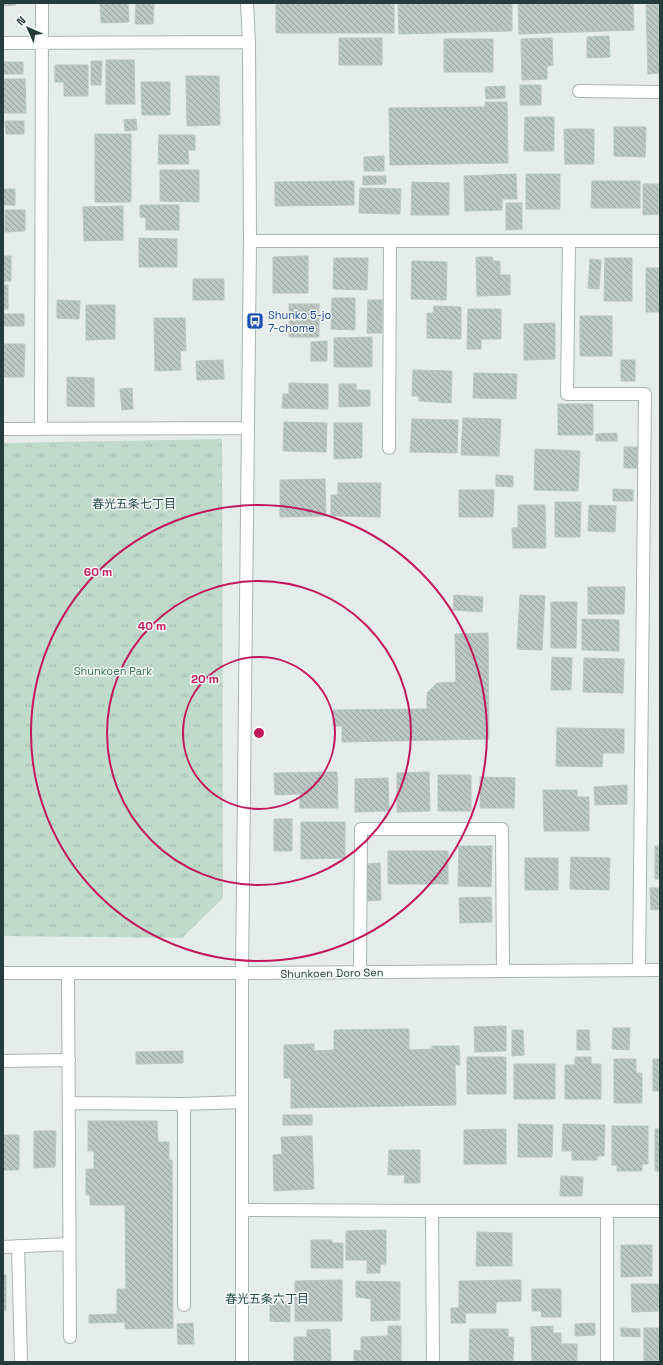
<svg xmlns="http://www.w3.org/2000/svg" width="663" height="1365" font-family="'Space Grotesk','Noto Sans JP',sans-serif">
	<style>
		.park { fill: url(#park-tufts) }
		.building { fill: url(#building-back-hatch); stroke: #b8c5c2 }
		.lines { fill: none; stroke-linecap: round; stroke-linejoin: round }
		.service-casing { stroke: #a8b4b2; stroke-width: 14 }
		.minor-casing { stroke: #a8b4b2; stroke-width: 14 }
		.service { stroke: #fff; stroke-width: 12 }
		.minor { stroke: #fff; stroke-width: 12 }
		.ring { fill: none; stroke: #c2185b; stroke-width: 2 }
		.labels { text-anchor: middle; dominant-baseline: central; stroke-width: 3; stroke-linejoin: round; paint-order: stroke }
		.transit-label { font-size: 11px; fill: #164399; stroke: #f5f9f8; text-anchor: start }
		.park-label { font-size: 11px; fill: #356e54; stroke: #f5f9f8 }
		.street-label { font-size: 11px; fill: #263c3a; stroke: #f5f9f8 }
		.neighbourhood-label { font-size: 12px; fill: #244c49; stroke: #f5f9f8 }
		.centre { fill: #c2185b; stroke: #f5f9f8; stroke-width: 2 }
		.ring-label { font-size: 12px; text-anchor: middle; font-weight: bold; fill: #c2185b; stroke: #f5f9f8; stroke-width: 3; stroke-linejoin: round; paint-order: stroke }
	</style>
	<defs>
		<pattern id="park-tufts" width="24" height="20" patternUnits="userSpaceOnUse"><rect width="24" height="20" fill="#c0dacc"/><path d="M3 7l-1-3M5 7V3M7 7l1-3M15 17l-1-3M17 17v-4M19 17l1-3" fill="none" stroke="#a5bcb0"/></pattern>
		<pattern id="building-back-hatch" width="6" height="6" patternUnits="userSpaceOnUse"><rect width="6" height="6" fill="#bac7c3"/><path d="M-1 5l2 2M0 0l6 6M5-1l2 2" fill="none" stroke="#97a39f"/></pattern>
	</defs>
	<rect width="100%" height="100%" fill="#e5ecea"/>
	<path class="park" d="M 222,439 L 223,898 L 182,938 L 3,936 L 3,443 Z"/>
	<path class="building" d="M 3,3 L 16,3 L 16,5 L 3,6 Z
		M 100,3 L 128,3 L 129,22 L 101,23 Z
		M 136,3 L 154,3 L 153,24 L 135,24 Z
		M 276,3 L 394,3 L 394,33 L 276,33 Z
		M 512,3 L 512,31 L 399,34 L 398,4 Z
		M 518,3 L 633,3 L 634,30 L 519,34 Z
		M 660,4 L 660,73 L 648,74 L 646,5 Z
		M 609,36 L 610,57 L 587,58 L 587,37 Z
		M 339,38 L 382,38 L 382,65 L 339,65 Z
		M 552,38 L 553,65 L 547,66 L 547,79 L 522,80 L 521,39 Z
		M 444,39 L 493,39 L 493,72 L 444,72 Z
		M 106,60 L 134,60 L 135,104 L 106,104 Z
		M 91,61 L 102,61 L 101,85 L 91,85 Z
		M 3,62 L 23,62 L 23,74 L 3,74 Z
		M 55,65 L 88,65 L 88,96 L 64,96 L 64,82 L 55,82 Z
		M 186,76 L 219,76 L 220,125 L 187,126 Z
		M 3,79 L 25,79 L 26,113 L 3,113 Z
		M 141,82 L 170,82 L 170,115 L 142,115 Z
		M 520,85 L 541,85 L 541,105 L 520,105 Z
		M 505,86 L 505,98 L 486,99 L 485,87 Z
		M 485,102 L 507,102 L 508,163 L 390,165 L 389,108 L 485,107 Z
		M 525,117 L 554,117 L 554,151 L 524,151 Z
		M 136,119 L 137,130 L 125,131 L 124,120 Z
		M 5,121 L 24,121 L 24,134 L 6,134 Z
		M 614,127 L 646,127 L 645,157 L 614,156 Z
		M 564,129 L 594,129 L 594,164 L 565,164 Z
		M 95,134 L 131,134 L 131,202 L 95,202 Z
		M 159,135 L 195,135 L 195,150 L 188,150 L 189,164 L 158,164 Z
		M 384,156 L 384,171 L 364,171 L 364,157 Z
		M 160,170 L 199,170 L 199,202 L 160,201 Z
		M 516,174 L 517,199 L 502,199 L 502,210 L 465,211 L 464,176 Z
		M 526,174 L 560,174 L 560,209 L 526,209 Z
		M 363,176 L 386,176 L 386,184 L 363,185 Z
		M 354,181 L 354,205 L 275,206 L 275,182 Z
		M 592,181 L 640,181 L 640,208 L 591,208 Z
		M 412,182 L 449,183 L 449,215 L 411,215 Z
		M 643,184 L 660,184 L 660,214 L 643,215 Z
		M 360,188 L 401,189 L 400,214 L 359,213 Z
		M 3,189 L 15,189 L 15,205 L 3,205 Z
		M 506,203 L 522,203 L 522,229 L 506,230 Z
		M 140,205 L 179,205 L 179,230 L 146,230 L 146,218 L 140,217 Z
		M 123,206 L 123,240 L 84,241 L 83,207 Z
		M 5,210 L 25,210 L 25,231 L 5,232 Z
		M 139,238 L 177,239 L 177,267 L 139,267 Z
		M 3,256 L 11,256 L 11,281 L 3,281 Z
		M 308,256 L 308,293 L 273,293 L 273,257 Z
		M 476,257 L 492,257 L 493,261 L 500,261 L 500,275 L 510,275 L 510,295 L 477,296 Z
		M 334,258 L 368,258 L 367,290 L 333,289 Z
		M 605,258 L 632,258 L 632,301 L 604,301 Z
		M 590,259 L 601,260 L 599,289 L 588,288 Z
		M 412,261 L 447,262 L 446,300 L 411,299 Z
		M 646,268 L 660,268 L 660,312 L 646,312 Z
		M 193,279 L 224,279 L 224,300 L 193,300 Z
		M 3,285 L 8,285 L 8,309 L 3,309 Z
		M 332,298 L 355,298 L 355,330 L 331,329 Z
		M 57,300 L 80,301 L 79,319 L 57,318 Z
		M 368,300 L 382,300 L 382,333 L 367,333 Z
		M 289,304 L 319,304 L 319,337 L 289,337 Z
		M 86,305 L 115,305 L 115,339 L 86,340 Z
		M 434,306 L 461,307 L 461,339 L 427,338 L 427,313 L 433,313 Z
		M 468,309 L 501,309 L 501,339 L 481,339 L 481,349 L 467,349 Z
		M 3,314 L 24,314 L 24,326 L 3,326 Z
		M 580,316 L 612,316 L 612,356 L 580,356 Z
		M 154,318 L 185,318 L 186,351 L 180,351 L 181,370 L 155,371 Z
		M 555,323 L 555,359 L 524,360 L 524,324 Z
		M 372,337 L 372,367 L 334,367 L 334,338 Z
		M 327,341 L 327,361 L 311,361 L 311,342 Z
		M 3,344 L 25,344 L 24,377 L 3,377 Z
		M 223,360 L 224,379 L 197,380 L 196,361 Z
		M 621,360 L 635,360 L 635,381 L 621,381 Z
		M 413,370 L 452,371 L 451,403 L 419,401 L 419,396 L 412,396 Z
		M 474,373 L 517,374 L 516,399 L 473,398 Z
		M 67,377 L 94,378 L 94,407 L 67,406 Z
		M 289,383 L 328,384 L 328,409 L 282,408 L 283,394 L 289,394 Z
		M 339,384 L 356,384 L 356,390 L 370,390 L 370,406 L 339,407 Z
		M 132,388 L 133,409 L 122,410 L 120,389 Z
		M 558,404 L 593,404 L 593,435 L 558,435 Z
		M 463,418 L 501,419 L 499,456 L 461,455 Z
		M 412,419 L 458,420 L 457,453 L 410,452 Z
		M 284,422 L 327,423 L 326,452 L 283,451 Z
		M 334,423 L 362,423 L 362,458 L 334,459 Z
		M 617,433 L 617,441 L 596,441 L 596,434 Z
		M 624,447 L 637,447 L 637,468 L 624,468 Z
		M 535,449 L 580,451 L 578,491 L 534,490 Z
		M 496,475 L 513,476 L 513,487 L 496,486 Z
		M 325,479 L 326,516 L 280,517 L 280,480 Z
		M 338,483 L 381,483 L 380,517 L 331,516 L 331,495 L 338,495 Z
		M 613,489 L 633,490 L 633,501 L 613,501 Z
		M 459,490 L 494,490 L 493,517 L 459,517 Z
		M 555,502 L 581,502 L 580,537 L 555,537 Z
		M 518,505 L 545,505 L 546,548 L 513,548 L 512,528 L 518,528 Z
		M 589,505 L 616,506 L 615,532 L 588,531 Z
		M 588,587 L 625,587 L 624,614 L 588,614 Z
		M 454,595 L 483,597 L 482,612 L 453,610 Z
		M 520,595 L 545,596 L 542,650 L 517,649 Z
		M 551,602 L 577,602 L 576,648 L 551,648 Z
		M 582,619 L 619,620 L 619,651 L 582,650 Z
		M 488,633 L 489,739 L 342,742 L 342,726 L 333,726 L 333,710 L 427,709 L 427,693 L 437,683 L 456,682 L 455,634 Z
		M 552,657 L 572,658 L 571,690 L 551,690 Z
		M 584,658 L 624,659 L 623,693 L 583,692 Z
		M 557,728 L 624,729 L 624,753 L 603,753 L 602,767 L 556,766 Z
		M 337,772 L 338,808 L 300,808 L 300,794 L 275,795 L 274,773 Z
		M 429,772 L 430,811 L 397,812 L 397,773 Z
		M 438,775 L 471,775 L 471,811 L 438,811 Z
		M 480,777 L 515,778 L 514,808 L 480,808 Z
		M 388,778 L 389,811 L 355,812 L 355,779 Z
		M 627,785 L 627,804 L 595,805 L 594,787 Z
		M 543,790 L 577,790 L 577,797 L 589,797 L 589,831 L 544,831 Z
		M 274,819 L 292,819 L 292,851 L 274,851 Z
		M 301,822 L 345,822 L 345,858 L 301,859 Z
		M 459,846 L 492,846 L 491,887 L 458,886 Z
		M 655,846 L 660,846 L 660,879 L 655,879 Z
		M 388,851 L 448,851 L 448,884 L 388,884 Z
		M 571,857 L 610,858 L 609,890 L 570,889 Z
		M 525,858 L 558,858 L 558,890 L 525,890 Z
		M 380,863 L 381,900 L 368,901 L 367,864 Z
		M 650,888 L 660,888 L 660,909 L 651,910 Z
		M 491,897 L 492,922 L 460,923 L 459,898 Z
		M 506,1026 L 506,1051 L 475,1052 L 474,1027 Z
		M 613,1028 L 630,1028 L 629,1050 L 612,1049 Z
		M 409,1029 L 409,1050 L 432,1049 L 432,1046 L 459,1046 L 460,1065 L 455,1065 L 456,1105 L 291,1108 L 291,1078 L 284,1078 L 284,1045 L 314,1044 L 314,1051 L 334,1050 L 334,1030 Z
		M 512,1030 L 523,1030 L 524,1055 L 512,1056 Z
		M 577,1030 L 589,1030 L 590,1050 L 577,1050 Z
		M 183,1051 L 183,1063 L 136,1064 L 136,1052 Z
		M 467,1057 L 506,1057 L 506,1094 L 467,1094 Z
		M 575,1057 L 591,1057 L 591,1064 L 601,1064 L 601,1099 L 565,1099 L 565,1065 L 575,1065 Z
		M 614,1059 L 636,1059 L 636,1073 L 642,1073 L 642,1103 L 614,1103 Z
		M 653,1059 L 660,1059 L 660,1091 L 653,1091 Z
		M 514,1064 L 555,1064 L 555,1099 L 514,1099 Z
		M 283,1115 L 312,1115 L 312,1125 L 283,1125 Z
		M 88,1121 L 157,1121 L 158,1142 L 169,1142 L 169,1160 L 172,1160 L 173,1328 L 125,1329 L 125,1322 L 89,1323 L 89,1315 L 117,1314 L 117,1289 L 126,1289 L 125,1205 L 90,1205 L 90,1195 L 86,1195 L 86,1169 L 94,1169 L 94,1151 L 88,1151 Z
		M 518,1124 L 553,1125 L 552,1157 L 518,1157 Z
		M 563,1124 L 605,1125 L 604,1156 L 597,1156 L 597,1160 L 572,1160 L 572,1151 L 562,1151 Z
		M 612,1126 L 648,1126 L 648,1164 L 642,1164 L 642,1171 L 617,1171 L 617,1165 L 612,1165 Z
		M 506,1129 L 506,1164 L 464,1164 L 464,1130 Z
		M 655,1129 L 660,1129 L 660,1171 L 655,1171 Z
		M 34,1131 L 56,1131 L 55,1167 L 34,1168 Z
		M 3,1135 L 19,1135 L 19,1170 L 3,1170 Z
		M 312,1136 L 314,1189 L 274,1191 L 273,1155 L 282,1154 L 281,1137 Z
		M 389,1150 L 420,1150 L 420,1183 L 404,1183 L 405,1175 L 388,1175 Z
		M 561,1176 L 583,1177 L 582,1196 L 560,1196 Z
		M 386,1230 L 386,1264 L 380,1264 L 380,1273 L 367,1273 L 367,1260 L 346,1260 L 346,1231 Z
		M 477,1232 L 512,1233 L 512,1266 L 476,1266 Z
		M 311,1240 L 332,1240 L 332,1243 L 343,1243 L 343,1268 L 311,1268 Z
		M 621,1245 L 652,1245 L 652,1276 L 621,1277 Z
		M 3,1275 L 6,1275 L 6,1311 L 3,1311 Z
		M 342,1280 L 342,1321 L 295,1321 L 295,1281 Z
		M 521,1280 L 521,1301 L 496,1302 L 496,1313 L 465,1313 L 466,1323 L 451,1323 L 451,1308 L 459,1308 L 459,1281 Z
		M 356,1281 L 400,1282 L 400,1320 L 371,1321 L 371,1299 L 356,1297 Z
		M 631,1284 L 660,1284 L 660,1311 L 632,1312 Z
		M 532,1289 L 561,1289 L 561,1317 L 542,1317 L 541,1311 L 532,1311 Z
		M 270,1302 L 290,1302 L 290,1322 L 270,1321 Z
		M 193,1323 L 194,1344 L 178,1344 L 177,1324 Z
		M 595,1323 L 595,1335 L 575,1336 L 575,1324 Z
		M 388,1326 L 401,1326 L 401,1362 L 354,1362 L 354,1350 L 361,1351 L 361,1337 L 388,1336 Z
		M 553,1326 L 553,1333 L 561,1333 L 561,1344 L 577,1344 L 577,1362 L 532,1362 L 531,1327 Z
		M 621,1328 L 640,1329 L 640,1337 L 621,1336 Z
		M 644,1328 L 660,1328 L 660,1360 L 644,1361 Z
		M 330,1329 L 331,1362 L 294,1362 L 294,1337 L 307,1337 L 307,1330 Z
		M 470,1329 L 508,1329 L 508,1337 L 514,1337 L 513,1361 L 469,1362 Z"/>
	<g class="lines">
		<g class="service-casing">
			<path id="service" d="M 579,91 L 660,92
				M 68,973 L 70,1337
				M 3,1061 L 69,1060
				M 69,1103 L 184,1104 L 242,1102
				M 184,1104 L 184,1305
				M 18,1246 L 21,1362
				M 3,1247 L 69,1244"/>
		</g>
		<g class="minor-casing">
			<path id="minor" d="M 3,43 L 249,42
				M 250,241 L 660,241
				M 569,242 L 567,394 L 645,394 L 639,970
				M 3,429 L 248,428
				M 41,429 L 42,3
				M 389,448 L 390,241
				M 360,972 L 361,829 L 502,829 L 503,971
				M 3,973 L 242,973 L 660,970
				M 242,1210 L 432,1211 L 660,1211
				M 432,1211 L 433,1362
				M 242,1362 L 242,973 L 250,241 L 249,42 L 247,3
				M 607,1362 L 607,1211"/>
		</g>
		<use href="#service" class="service"/>
		<use href="#minor" class="minor"/>
	</g>
	<g class="ring">
		<circle cx="259" cy="733" r="76"/>
		<circle cx="259" cy="733" r="152"/>
		<circle cx="259" cy="733" r="228"/>
	</g>
	<defs>
		<g id="bus-square" transform="scale(0.9)"><rect x="-9" y="-9" width="18" height="18" rx="4" fill="#1a4fb4" stroke="#f5f9f8"/><path d="M-5-6H5V4H4V6H2V4H-2V6H-4V4H-5ZM-3.5-4V0h7V-4ZM-3.5 1.2v1.5H-2V1.2ZM2 1.2v1.5H3.5V1.2Z" fill="#fff"/></g>
	</defs>
	<g fill-rule="evenodd">
		<use href="#bus-square" x="255" y="321"/>
	</g>
	<g class="labels">
		<g class="transit-label">
			<text x="268" y="315">Shunko 5-jo<tspan x="268" dy="13">7-chome</tspan></text>
		</g>
		<g class="park-label">
			<text x="113" y="671">Shunkoen Park</text>
		</g>
		<g class="street-label">
			<text transform="translate(332 973) rotate(-1)">Shunkoen Doro Sen</text>
		</g>
		<g class="neighbourhood-label">
			<text x="134" y="504">春光五条七丁目</text>
			<text x="267" y="1299">春光五条六丁目</text>
		</g>
	</g>
	<circle cx="259" cy="733" r="6" class="centre"/>
	<g class="ring-label">
		<text x="98" y="576">60 m</text>
		<text x="152" y="630">40 m</text>
		<text x="205" y="683">20 m</text>
	</g>
	<rect width="663" height="1365" fill="none" stroke="#263c3a" stroke-width="8"/>
	<g transform="translate(28 28) rotate(315)" stroke="#f5f9f8" stroke-width="3" paint-order="stroke">
	<path d="M0-3L7 15L0 10L-7 15Z" fill="#263c3a"/>
	<text y="-6" font-size="11" font-weight="bold" text-anchor="middle" fill="#263c3a">N</text>
	</g>
</svg>
